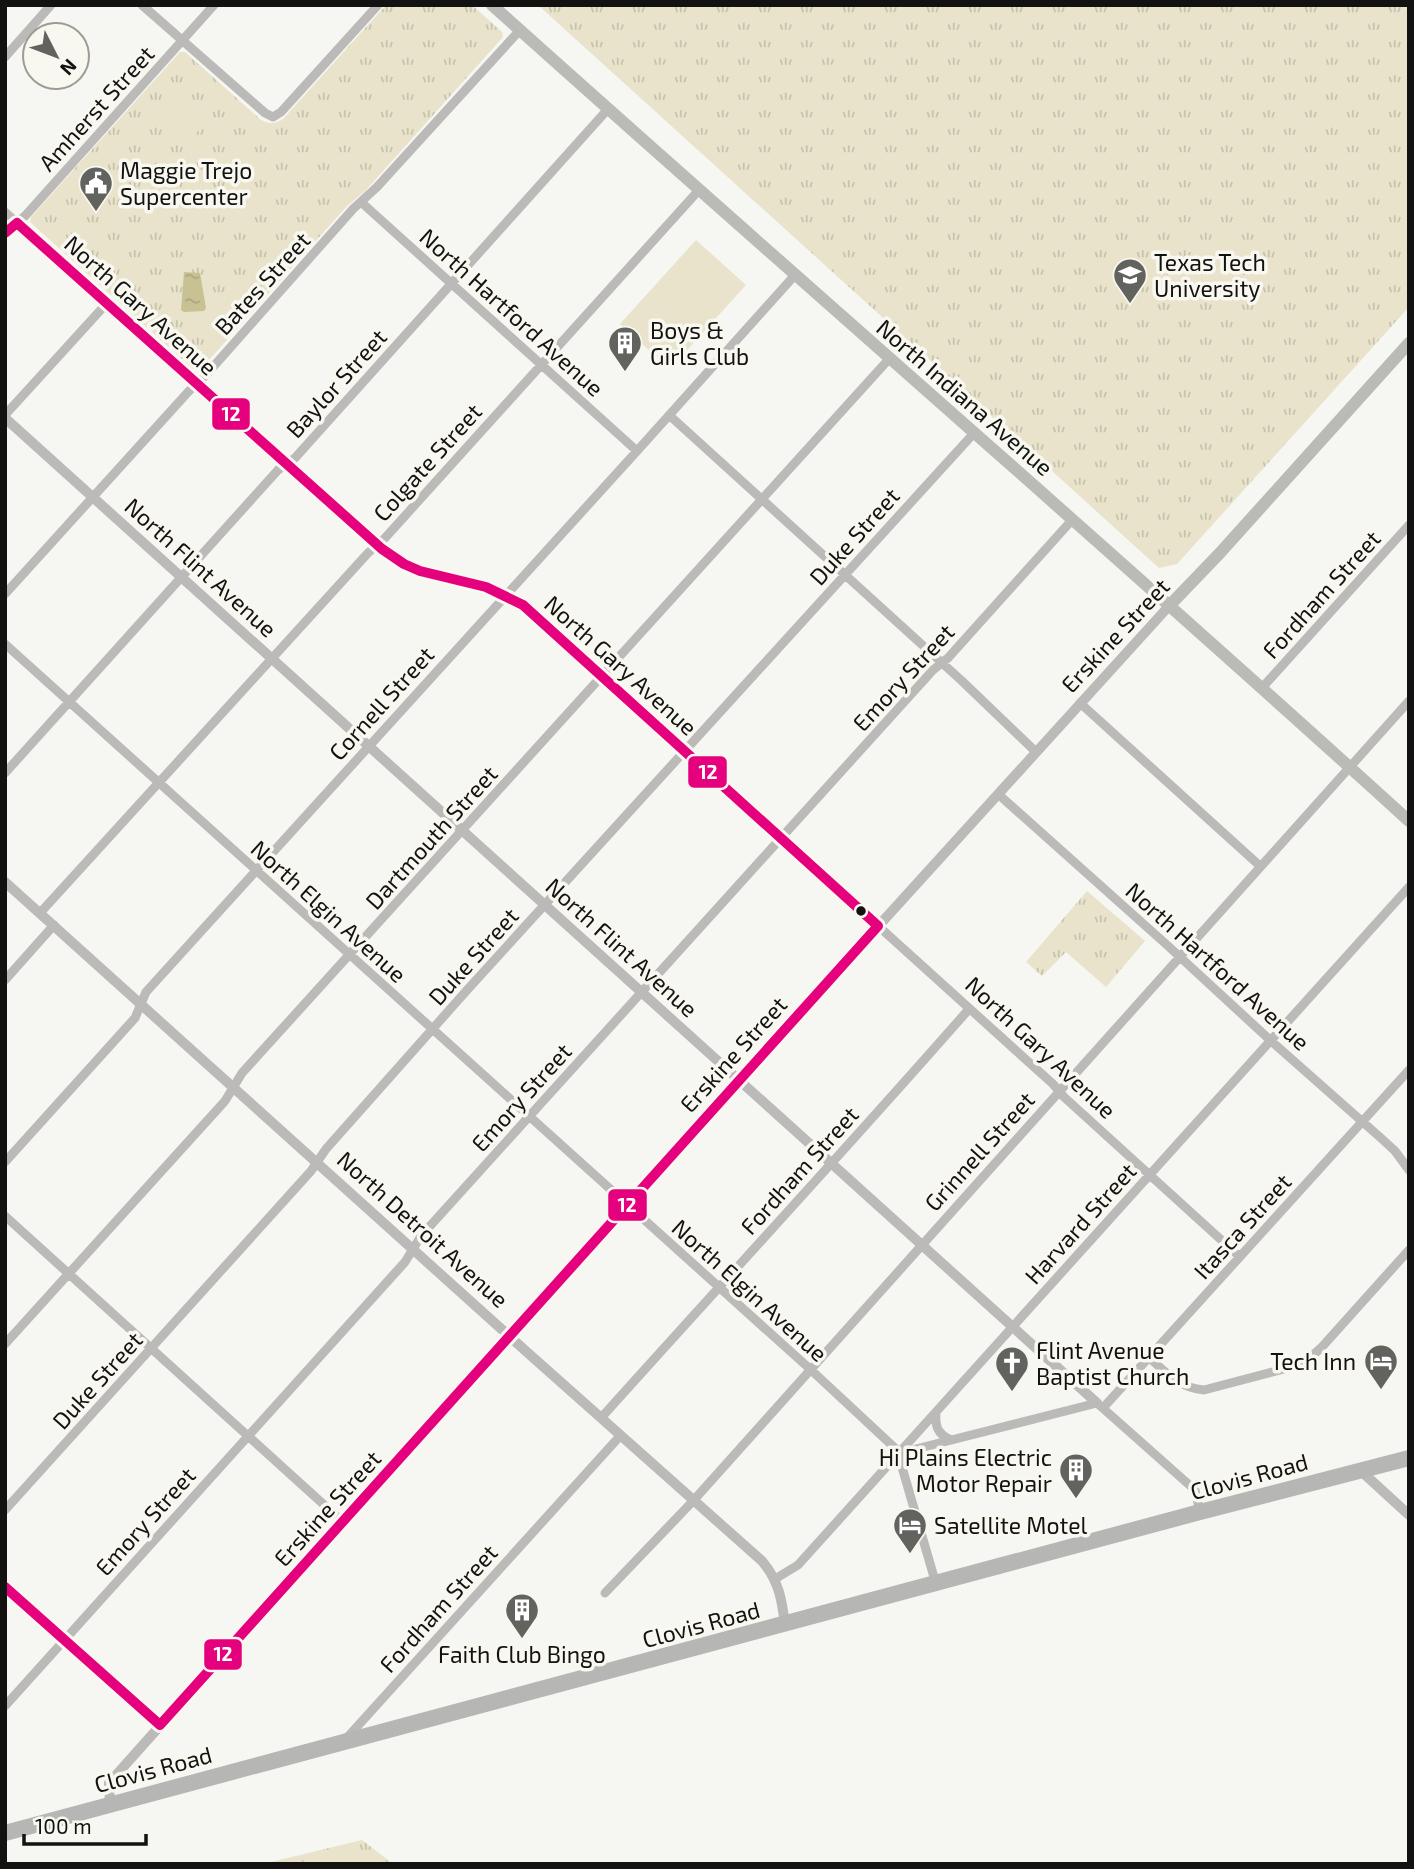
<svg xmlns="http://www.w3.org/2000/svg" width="1414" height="1869" font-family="'Exo 2',sans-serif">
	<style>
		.grass { fill: url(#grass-tufts) }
		.garden { fill: #e8e3ca }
		.water { fill: url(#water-ripples) }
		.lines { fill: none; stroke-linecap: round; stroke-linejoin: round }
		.minor { stroke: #bbbab9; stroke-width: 9 }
		.tertiary { stroke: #bbbab9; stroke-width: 10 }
		.secondary { stroke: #babab7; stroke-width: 12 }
		.trunk { stroke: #b6b6b4; stroke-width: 16 }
		.bus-1-casing { stroke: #f8f7f0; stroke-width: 16 }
		.bus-1 { stroke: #e5007d; stroke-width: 10 }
		.bus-dot { fill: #121210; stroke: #f8f7f0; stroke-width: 2.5 }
		.labels { text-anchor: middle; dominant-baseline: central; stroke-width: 7; stroke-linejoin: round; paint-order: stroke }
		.street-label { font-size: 23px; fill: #121210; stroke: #f8f7f0 }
		.poi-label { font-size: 23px; fill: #121210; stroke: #f8f7f0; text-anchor: start }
		.line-badge { stroke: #f8f7f0; stroke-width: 2.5 }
		.badge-label { font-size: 19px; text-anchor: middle; font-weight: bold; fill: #fff }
	</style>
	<defs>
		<pattern id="grass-tufts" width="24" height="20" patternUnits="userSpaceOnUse" patternTransform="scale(1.75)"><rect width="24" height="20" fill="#e8e3ca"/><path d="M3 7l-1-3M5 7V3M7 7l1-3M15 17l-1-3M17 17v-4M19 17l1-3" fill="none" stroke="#c6c2ac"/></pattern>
		<pattern id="water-ripples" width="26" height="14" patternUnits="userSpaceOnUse" patternTransform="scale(1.75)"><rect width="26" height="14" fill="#c8c194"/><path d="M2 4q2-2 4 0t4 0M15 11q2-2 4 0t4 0" fill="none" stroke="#aba57f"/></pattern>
	</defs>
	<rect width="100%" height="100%" fill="#f6f6f2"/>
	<path class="grass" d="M 386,5 L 472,5 L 502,32 L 503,37 L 366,190 L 347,206 L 200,370 L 193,369 L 30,222 L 31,217 L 180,52 L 185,52 L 261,120 C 269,124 275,124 283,119 Z
		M 538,5 L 1409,5 L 1409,307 L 1177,564 L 1159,568 Z
		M 1087,891 L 1145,941 L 1106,987 L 1066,952 L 1042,976 L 1026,962 Z
		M 362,1840 L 393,1864 L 263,1864 Z"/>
	<path class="garden" d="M 172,98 L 203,126 L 190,139 L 188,139 L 160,114 L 160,112 Z
		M 183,158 L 204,175 L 194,187 L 174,170 Z
		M 696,240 L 746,285 L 670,369 L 620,324 Z
		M 348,1856 L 360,1857 L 380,1864 L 314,1864 L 330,1858 Z"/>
	<path class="water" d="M 184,272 L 200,273 L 206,308 L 204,311 L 184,312 L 181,310 Z"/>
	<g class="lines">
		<path class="minor" d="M 142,5 L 265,113 L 273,117 L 281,112 L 378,5
			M 5,57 L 51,5
			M 361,202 L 637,451
			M 5,212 L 382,549 L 404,564 L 420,571 L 486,587 L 523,605 L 1053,1084 L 1064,1097 L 1240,1257
			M 5,233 L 25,216 L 214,5
			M 5,415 L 107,303
			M 669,415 L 962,681 L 1036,752
			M 5,594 L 189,391 L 205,376 L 353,209 L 377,187 L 520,30
			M 5,644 L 810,1369 L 897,1450 L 936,1584
			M 1261,689 L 1409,525
			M 1080,703 L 1260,866
			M 5,773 L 278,470 L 295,458 L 608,109
			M 998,794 L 1167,945 L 1270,1040 L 1382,1139 L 1395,1151 L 1409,1170
			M 40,913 L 368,553 L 385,538 L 699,190
			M 5,980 L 54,925
			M 5,1162 L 135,1018 L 146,992 L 637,451 L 795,275
			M 5,1216 L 343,1522
			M 5,1344 L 225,1101 L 242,1073 L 889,359
			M 1149,1357 C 1167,1374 1178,1387 1204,1390 L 1295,1366 L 1305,1362 L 1321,1348 L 1409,1250
			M 1103,1408 L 1409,1070
			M 936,1412 C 935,1426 937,1434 951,1440
			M 601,1418 C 723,1282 848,1147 969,1009
			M 900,1453 L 1097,1403 L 1195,1490 L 1200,1512
			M 5,1510 L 311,1171 L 326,1149 L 468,989 L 975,432
			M 775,1579 L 798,1565 L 1409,887
			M 5,1587 L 160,1725
			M 605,1593 L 693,1501 L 1409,701
			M 5,1706 L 405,1262 L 421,1236 L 933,670 L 948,658 L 1072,520
			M 345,1740 L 620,1436"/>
		<path class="tertiary" d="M 5,418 L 1097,1403
			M 5,882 L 528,1353 L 762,1561 C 779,1581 782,1600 785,1625
			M 1361,1471 L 1409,1515
			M 110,1804 L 109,1783 L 626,1204 L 1169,606"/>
		<path class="secondary" d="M 492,5 C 797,279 1107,546 1409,821
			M 1169,606 L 1219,554 L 1409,343"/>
		<path class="trunk" d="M 5,1833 L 1200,1512 L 1409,1458"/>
		<g class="bus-1-casing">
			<path id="bus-1" d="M 5,233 L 17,223 L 382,549 L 404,564 L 420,571 L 486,587 L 523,605 L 878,926 L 160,1725 L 5,1587"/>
		</g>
		<use href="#bus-1" class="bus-1"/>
	</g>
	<defs>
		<g id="civic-pin" transform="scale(1.75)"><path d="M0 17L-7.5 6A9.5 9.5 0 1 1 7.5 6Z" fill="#62625f" stroke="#f8f7f0"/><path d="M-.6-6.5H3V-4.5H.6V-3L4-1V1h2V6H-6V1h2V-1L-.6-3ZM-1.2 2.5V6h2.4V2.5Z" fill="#fff"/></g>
		<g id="university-pin" transform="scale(1.75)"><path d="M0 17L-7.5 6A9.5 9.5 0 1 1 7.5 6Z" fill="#62625f" stroke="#f8f7f0"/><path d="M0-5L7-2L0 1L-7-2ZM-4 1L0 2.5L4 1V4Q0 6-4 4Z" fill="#fff"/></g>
		<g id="building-pin" transform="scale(1.75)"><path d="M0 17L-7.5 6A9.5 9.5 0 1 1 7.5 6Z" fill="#62625f" stroke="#f8f7f0"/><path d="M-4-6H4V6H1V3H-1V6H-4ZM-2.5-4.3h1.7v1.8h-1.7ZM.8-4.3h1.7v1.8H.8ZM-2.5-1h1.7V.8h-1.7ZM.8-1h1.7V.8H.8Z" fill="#fff"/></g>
		<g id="hotel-pin" transform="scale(1.75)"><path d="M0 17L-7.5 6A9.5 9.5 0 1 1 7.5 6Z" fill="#62625f" stroke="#f8f7f0"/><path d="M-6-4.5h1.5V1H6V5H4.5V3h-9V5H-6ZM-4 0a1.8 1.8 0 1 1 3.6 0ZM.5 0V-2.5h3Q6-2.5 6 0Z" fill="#fff"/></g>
		<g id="church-pin" transform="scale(1.75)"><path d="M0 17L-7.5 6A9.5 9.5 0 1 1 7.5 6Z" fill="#62625f" stroke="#f8f7f0"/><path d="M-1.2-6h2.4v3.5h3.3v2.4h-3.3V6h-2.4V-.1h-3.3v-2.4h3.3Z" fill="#fff"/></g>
	</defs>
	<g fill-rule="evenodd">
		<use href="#civic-pin" x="96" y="183"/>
		<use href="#university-pin" x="1130" y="275"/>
		<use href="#building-pin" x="625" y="343"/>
		<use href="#hotel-pin" x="1381" y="1361"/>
		<use href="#church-pin" x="1012" y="1363"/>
		<use href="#building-pin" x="1076" y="1470"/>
		<use href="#hotel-pin" x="910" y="1525"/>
		<use href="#building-pin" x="522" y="1610"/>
	</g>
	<circle class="bus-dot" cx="861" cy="911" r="6"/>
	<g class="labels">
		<g class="street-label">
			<text transform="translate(96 108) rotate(-48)">Amherst Street</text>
			<text transform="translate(262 283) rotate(-48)">Bates Street</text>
			<text transform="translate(141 305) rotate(42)">North Gary Avenue</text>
			<text transform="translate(512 312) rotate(42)">North Hartford Avenue</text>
			<text transform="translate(336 383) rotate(-48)">Baylor Street</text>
			<text transform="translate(965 397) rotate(41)">North Indiana Avenue</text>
			<text transform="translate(427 462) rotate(-48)">Colgate Street</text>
			<text transform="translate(854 536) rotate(-48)">Duke Street</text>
			<text transform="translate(201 567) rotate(42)">North Flint Avenue</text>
			<text transform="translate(1321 594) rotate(-48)">Fordham Street</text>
			<text transform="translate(1115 635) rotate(-47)">Erskine Street</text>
			<text transform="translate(621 665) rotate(42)">North Gary Avenue</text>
			<text transform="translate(903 677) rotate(-47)">Emory Street</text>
			<text transform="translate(381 703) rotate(-48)">Cornell Street</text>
			<text transform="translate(431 837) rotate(-48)">Dartmouth Street</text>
			<text transform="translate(329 911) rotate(42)">North Elgin Avenue</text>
			<text transform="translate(622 947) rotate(42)">North Flint Avenue</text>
			<text transform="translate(473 956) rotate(-48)">Duke Street</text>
			<text transform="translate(1218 966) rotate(42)">North Hartford Avenue</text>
			<text transform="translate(1041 1047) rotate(43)">North Gary Avenue</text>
			<text transform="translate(733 1054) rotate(-48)">Erskine Street</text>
			<text transform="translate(521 1097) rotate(-48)">Emory Street</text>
			<text transform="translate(979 1151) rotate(-48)">Grinnell Street</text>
			<text transform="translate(799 1170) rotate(-48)">Fordham Street</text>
			<text transform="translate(1080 1223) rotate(-48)">Harvard Street</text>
			<text transform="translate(1242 1226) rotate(-48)">Itasca Street</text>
			<text transform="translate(423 1229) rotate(42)">North Detroit Avenue</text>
			<text transform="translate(750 1290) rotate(42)">North Elgin Avenue</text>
			<text transform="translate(97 1380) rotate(-48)">Duke Street</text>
			<text transform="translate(1249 1476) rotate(-15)">Clovis Road</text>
			<text transform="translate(327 1508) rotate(-48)">Erskine Street</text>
			<text transform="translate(145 1521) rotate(-48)">Emory Street</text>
			<text transform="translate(438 1608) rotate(-48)">Fordham Street</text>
			<text transform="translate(701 1624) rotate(-15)">Clovis Road</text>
			<text transform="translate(153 1769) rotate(-15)">Clovis Road</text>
		</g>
		<g class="poi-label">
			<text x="120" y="170">Maggie Trejo<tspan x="120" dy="26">Supercenter</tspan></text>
			<text x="1154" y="262">Texas Tech<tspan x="1154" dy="26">University</tspan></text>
			<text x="650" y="330">Boys &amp;<tspan x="650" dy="26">Girls Club</tspan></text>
			<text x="1036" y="1350">Flint Avenue<tspan x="1036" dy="26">Baptist Church</tspan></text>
			<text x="1356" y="1361" text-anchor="end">Tech Inn</text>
			<text x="1052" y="1457" text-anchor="end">Hi Plains Electric<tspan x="1052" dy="26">Motor Repair</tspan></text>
			<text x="934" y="1525">Satellite Motel</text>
			<text x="522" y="1654" text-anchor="middle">Faith Club Bingo</text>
		</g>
	</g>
	<g class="line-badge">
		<rect x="211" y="397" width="40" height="34" rx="7" fill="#e5007d"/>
		<rect x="687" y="755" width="41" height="34" rx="7" fill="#e5007d"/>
		<rect x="607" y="1188" width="41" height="34" rx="7" fill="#e5007d"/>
		<rect x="203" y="1638" width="40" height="33" rx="7" fill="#e5007d"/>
	</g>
	<g class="badge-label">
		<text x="231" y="421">12</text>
		<text x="708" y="779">12</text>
		<text x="627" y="1212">12</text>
		<text x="223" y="1661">12</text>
	</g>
	<rect width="1414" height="1869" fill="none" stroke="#121210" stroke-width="14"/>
	<g transform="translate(56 56) rotate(132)"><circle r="33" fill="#f8f7f0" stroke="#9c9b96" stroke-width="2"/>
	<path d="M0-5L12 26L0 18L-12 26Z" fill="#62625f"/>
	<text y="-10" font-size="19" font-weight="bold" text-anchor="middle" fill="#121210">N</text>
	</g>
	<path d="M24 1834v10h122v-10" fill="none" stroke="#121210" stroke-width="3.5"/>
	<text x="35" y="1834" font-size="21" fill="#121210" stroke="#f8f7f0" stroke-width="5" paint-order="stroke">100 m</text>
</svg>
